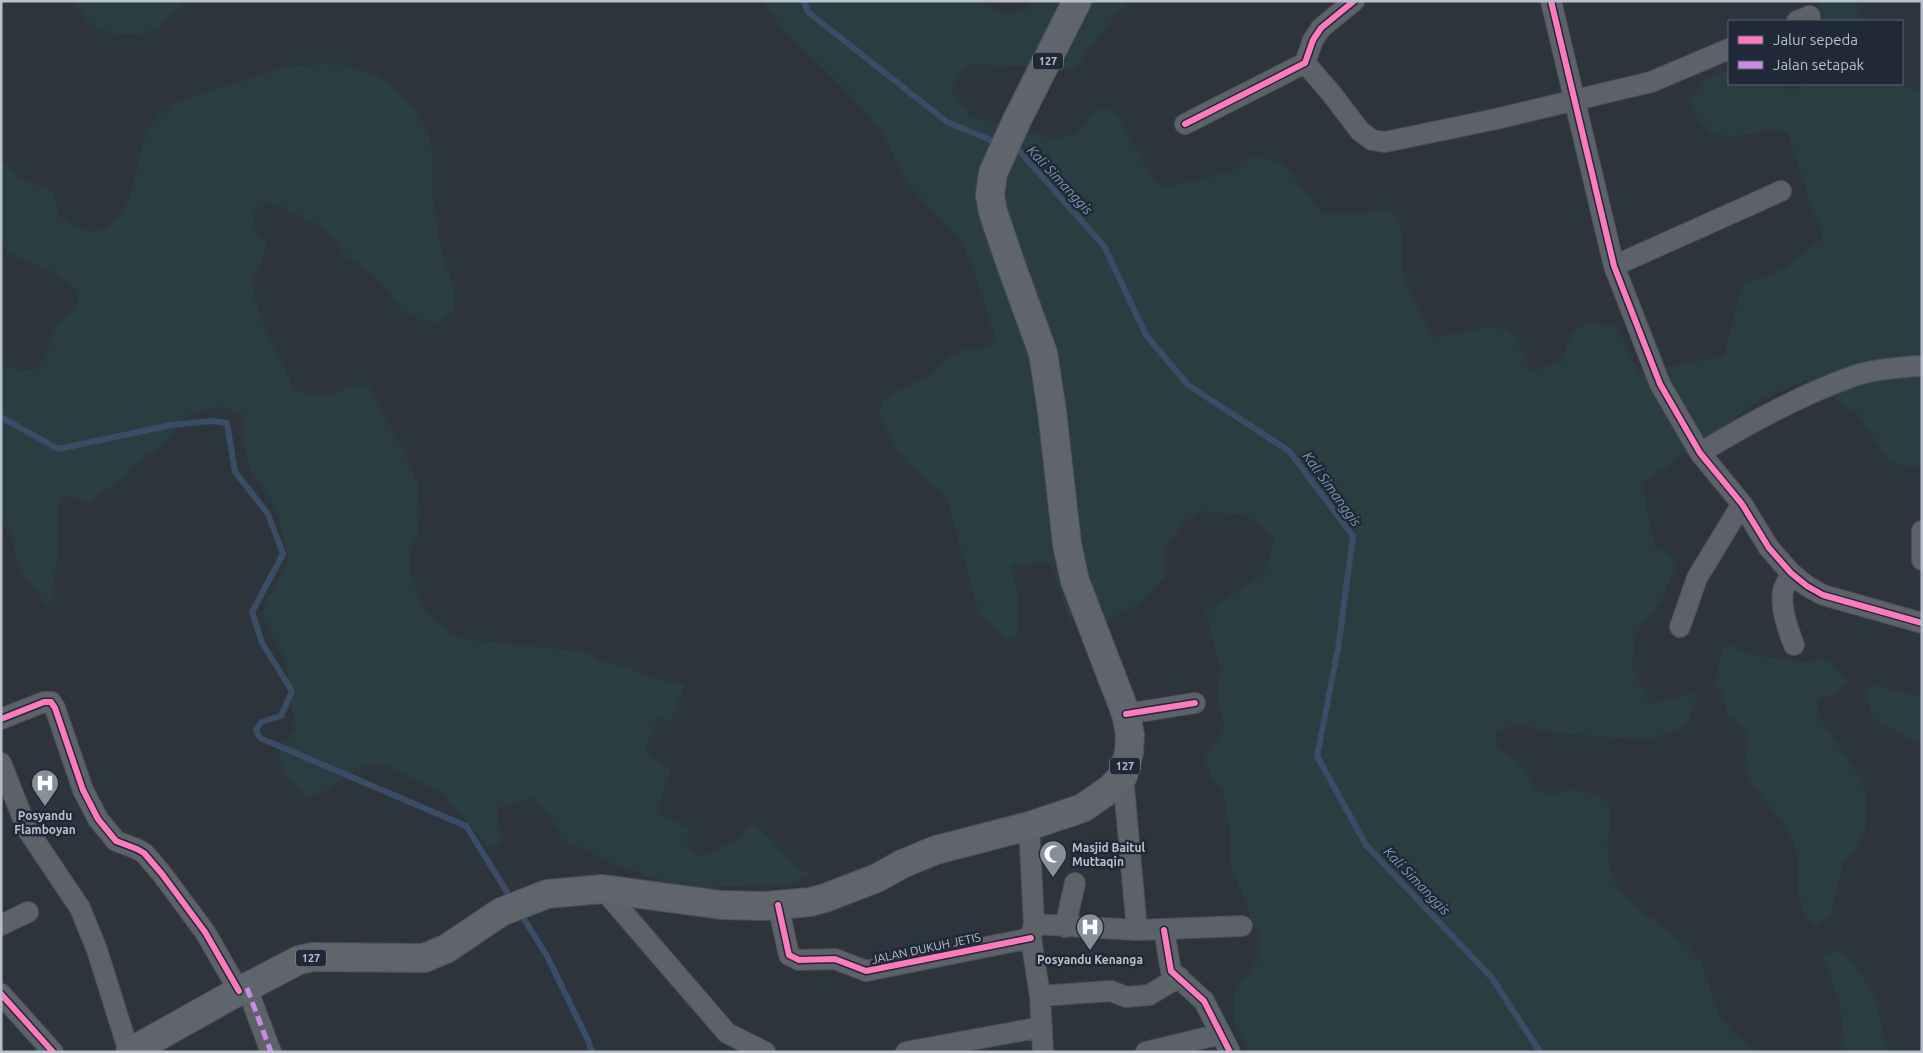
<svg xmlns="http://www.w3.org/2000/svg" width="1923" height="1053" font-family="Ubuntu,sans-serif">
	<style>
		.green { fill: #2a3e42 }
		.lines { fill: none; stroke-linecap: round; stroke-linejoin: round }
		.stream { stroke: #3b4d66; stroke-width: 6 }
		.street-casing { stroke: #4b5056; stroke-width: 22 }
		.primary-casing { stroke: #4b5058; stroke-width: 30 }
		.street { stroke: #5d6269; stroke-width: 20 }
		.primary { stroke: #5f656b; stroke-width: 28 }
		.quiet { stroke: #ca8be6; stroke-width: 5; stroke-dasharray: 10 5; stroke-linecap: butt }
		.cycleway-casing { stroke: #1f2937; stroke-width: 9 }
		.cycleway { stroke: #fd7abc; stroke-width: 6 }
		.labels { text-anchor: middle; dominant-baseline: central; stroke-width: 5; stroke-linejoin: round; paint-order: stroke }
		.shield { fill: #1f2937; stroke: #8a939f; stroke-width: 1 }
		.shield-label { font-size: 11px; font-weight: bold; fill: #b8c0cb }
		.poi-label { font-size: 12px; font-weight: bold; fill: #b8c0cb; stroke: #1f2937 }
		.street-label { font-size: 12px; fill: #b8c0cb; stroke: #1f2937 }
		.water-label { font-size: 14px; font-style: italic; fill: #7f96b2; stroke: #1f2937 }
	</style>
	<rect width="100%" height="100%" fill="#2d343c"/>
	<path class="green" d="M 73,1 L 184,1 C 177,8 171,18 163,24 C 145,38 116,37 96,27 C 87,22 79,10 73,1 Z
		M 763,1 L 972,1 L 1000,13 L 1024,12 L 1033,1 L 1128,1 L 1093,43 L 1075,69 L 969,64 L 950,88 L 970,116 L 1053,139 L 1077,134 L 1094,111 L 1102,107 L 1113,113 L 1121,120 L 1151,177 L 1159,183 L 1168,187 L 1230,172 L 1246,159 L 1256,157 L 1266,158 L 1284,165 L 1323,213 L 1354,213 L 1391,210 L 1401,226 L 1402,250 L 1401,260 L 1405,280 L 1433,337 C 1445,335 1457,335 1468,332 C 1490,327 1496,322 1516,337 L 1518,345 L 1532,371 L 1562,362 C 1569,327 1583,316 1618,328 L 1639,373 L 1724,356 L 1742,286 L 1751,281 L 1782,270 L 1822,239 L 1819,220 L 1809,200 L 1788,133 L 1766,129 L 1756,133 L 1735,136 L 1714,135 L 1696,117 L 1690,99 L 1707,79 L 1729,70 L 1729,84 L 1779,84 L 1791,90 L 1811,84 L 1900,84 L 1922,93 L 1922,466 L 1911,467 L 1889,461 L 1856,412 L 1807,380 L 1758,401 L 1642,484 L 1655,547 L 1665,550 L 1673,557 L 1676,565 L 1662,600 L 1648,617 L 1636,634 L 1634,642 L 1632,668 L 1650,704 L 1698,693 L 1686,726 L 1648,740 L 1554,733 L 1518,724 L 1497,731 L 1495,746 C 1520,760 1523,766 1536,791 L 1554,794 L 1574,790 L 1592,793 L 1608,802 L 1611,825 L 1607,842 L 1609,862 L 1614,882 L 1638,910 L 1656,921 L 1687,946 L 1700,960 L 1720,1016 L 1731,1031 L 1758,1052 L 1249,1052 L 1235,1025 L 1233,1007 L 1236,988 L 1259,959 L 1260,940 L 1231,866 L 1230,831 L 1223,791 L 1211,776 L 1205,759 L 1224,728 L 1219,707 L 1218,688 L 1221,670 L 1212,639 L 1209,621 L 1204,614 L 1265,572 L 1274,539 L 1246,515 L 1203,511 L 1184,522 L 1164,551 L 1164,578 L 1141,603 L 1106,621 L 1069,619 L 1050,563 L 1011,565 L 1019,601 L 1018,636 L 1006,639 L 979,613 L 949,506 L 939,490 L 909,465 L 897,450 L 878,415 L 882,401 L 897,391 L 931,375 L 947,359 L 962,349 L 980,349 L 996,341 L 976,276 L 961,241 L 905,181 L 885,137 L 873,121 L 848,93 L 780,26 Z
		M 1818,1 L 1854,1 L 1864,21 L 1824,21 Z
		M 325,64 L 344,65 L 378,76 L 393,86 L 405,99 L 418,114 L 428,132 L 432,150 L 432,188 L 435,211 L 441,251 L 455,291 L 455,310 L 440,322 L 422,320 L 403,312 L 392,296 L 379,281 L 363,267 L 347,257 L 324,228 L 270,201 L 254,212 L 252,230 L 266,242 L 262,260 L 252,278 L 254,296 L 259,314 L 295,390 L 312,396 L 332,395 L 349,387 L 368,385 L 403,449 L 418,484 L 420,519 L 416,538 L 409,554 L 409,572 L 426,611 L 440,624 L 455,635 L 472,640 L 585,652 L 600,661 L 620,665 L 655,678 L 685,685 L 671,721 L 658,718 L 644,751 L 671,770 L 656,813 L 688,828 L 687,847 L 701,856 L 739,839 L 751,821 C 762,831 773,841 783,852 C 793,864 797,872 814,874 L 784,887 L 727,886 L 708,888 L 679,886 L 614,864 L 561,839 L 559,830 L 534,797 L 497,808 L 501,842 L 488,847 L 445,796 L 389,766 C 359,758 349,776 326,791 C 321,794 313,795 307,797 C 290,781 278,774 280,749 L 296,729 L 292,711 L 287,663 L 264,620 L 264,605 L 288,564 L 288,555 L 276,508 L 265,489 L 252,473 L 243,445 L 244,416 L 226,408 L 216,407 L 195,412 L 186,417 L 161,447 L 135,463 L 128,470 L 123,478 L 89,503 C 78,500 71,496 60,497 L 58,516 L 59,545 L 51,602 L 46,604 L 21,571 L 16,561 L 13,539 L 1,520 L 1,369 C 12,366 22,371 32,370 C 45,368 52,336 58,325 C 63,316 77,313 78,302 C 83,278 28,263 12,255 C 8,253 5,248 1,245 L 1,160 L 18,177 L 54,192 L 58,214 C 70,225 82,234 98,230 C 139,221 133,160 149,129 C 155,118 166,110 175,102 L 286,67 Z
		M 1733,646 L 1751,655 L 1812,663 L 1821,659 L 1830,661 L 1841,675 L 1849,681 L 1834,695 L 1817,699 L 1819,717 L 1861,779 L 1866,796 L 1865,831 L 1856,848 L 1844,862 L 1830,915 L 1816,927 L 1804,913 L 1799,896 L 1798,860 L 1794,842 L 1785,825 L 1761,796 L 1749,779 L 1744,761 L 1749,744 L 1743,726 L 1727,716 L 1723,694 L 1713,682 C 1723,670 1716,661 1724,648 Z
		M 1870,685 L 1922,697 L 1922,742 L 1916,742 L 1871,717 L 1867,694 Z
		M 1839,950 C 1876,987 1879,1002 1886,1052 L 1845,1052 L 1840,1006 L 1829,973 L 1822,957 Z"/>
	<g class="lines">
		<path class="stream" d="M 804,1 L 808,12 L 947,122 L 1000,144
			M 1011,149 L 1020,152 L 1104,246 L 1146,335 L 1188,385 L 1289,451 L 1353,536 L 1338,649 L 1317,756 L 1366,845 L 1492,978 L 1540,1052
			M 1,417 L 58,449 L 171,425 L 212,421 L 227,423 L 235,472 L 268,514 L 283,554 L 252,612 L 262,643 L 292,691 L 281,716 L 261,722 L 256,730 L 260,738 L 466,826 L 512,900
			M 519,911 L 547,956 L 588,1040 L 592,1052"/>
		<g class="street-casing">
			<path id="street" d="M 1551,1 L 1614,266 L 1660,384 L 1700,453 L 1742,504 L 1769,548 L 1791,573 L 1807,586 L 1823,595 L 1922,623
				M 1797,21 L 1810,16
				M 1305,63 L 1331,93 L 1360,131 L 1372,140 L 1385,142 L 1496,119 L 1651,82 L 1729,49
				M 1185,124 L 1305,63 L 1313,40 L 1321,28 L 1354,1
				M 1614,266 L 1781,191
				M 1700,453 C 1749,423 1800,395 1854,376 C 1875,369 1899,367 1922,366
				M 1922,531 L 1922,560
				M 1791,573 C 1789,578 1785,585 1783,591 C 1780,609 1788,629 1794,645
				M 1680,627 L 1697,578 L 1742,504
				M 1126,714 L 1195,703
				M 1,719 L 44,702 L 51,702 L 55,708 L 83,790 L 98,819 L 116,841 L 137,849 L 144,853 L 162,874 L 205,932 L 239,991
				M 1,763 L 27,829 L 80,908 L 97,950 L 129,1052
				M 1123,776 L 1137,930
				M 1029,826 L 1034,924 L 1031,938 L 1040,996 L 1043,1052
				M 603,889 L 727,1033 L 765,1052
				M 778,905 L 789,955 L 799,960 L 835,959 L 866,971 L 1031,938
				M 1034,924 L 1137,930 L 1242,926
				M 1,925 L 28,912
				M 1065,927 L 1075,883
				M 1164,930 L 1171,971 L 1204,1001 L 1230,1052
				M 247,988 L 271,1052
				M 1,994 L 53,1052
				M 1040,996 L 1111,991 L 1126,997 L 1149,995 L 1179,977
				M 906,1052 L 1042,1027
				M 1146,1052 L 1221,1034"/>
		</g>
		<g class="primary-casing">
			<path id="primary" d="M 130,1052 L 230,996 L 299,960 L 313,957 L 424,958 L 446,949 L 501,912 L 547,894 L 603,889 L 721,905 L 765,906 L 810,902 L 825,898 L 877,878 L 902,864 L 936,850 L 1029,826 L 1083,808 L 1110,789 L 1123,776 L 1129,752 L 1130,735 L 1126,714 L 1075,581 L 1067,544 L 1052,411 L 1043,353 L 1010,262 L 993,212 L 990,195 L 993,173 L 1017,120 L 1077,1"/>
		</g>
		<use href="#street" class="street"/>
		<use href="#primary" class="primary"/>
		<path class="quiet" d="M 247,988 L 271,1052"/>
		<g class="cycleway-casing">
			<path id="cycleway" d="M 1551,1 L 1614,266 L 1660,384 L 1700,453 L 1742,504 L 1769,548 L 1791,573 L 1807,586 L 1823,595 L 1922,623
				M 1185,124 L 1305,63 L 1313,40 L 1321,28 L 1354,1
				M 1126,714 L 1195,703
				M 1,719 L 44,702 L 51,702 L 55,708 L 83,790 L 98,819 L 116,841 L 137,849 L 144,853 L 162,874 L 205,932 L 239,991
				M 778,905 L 789,955 L 799,960 L 835,959 L 866,971 L 1031,938
				M 1164,930 L 1171,971 L 1204,1001 L 1230,1052
				M 1,994 L 53,1052"/>
		</g>
		<use href="#cycleway" class="cycleway"/>
	</g>
	<defs>
		<g id="hospital-pin" transform="scale(1.4375)"><path d="M0 17L-7.5 6A9.5 9.5 0 1 1 7.5 6Z" fill="#878f99" stroke="#1f2937"/><path d="M-5-5h3v3.5h4V-5h3V5h-3V1.5h-4V5h-3Z" fill="#fff"/></g>
		<g id="mosque-pin" transform="scale(1.4375)"><path d="M0 17L-7.5 6A9.5 9.5 0 1 1 7.5 6Z" fill="#878f99" stroke="#1f2937"/><path d="M3.5-4.9A6 6 0 1 0 3.5 4.9A5 5 0 1 1 3.5-4.9Z" fill="#fff"/></g>
	</defs>
	<g fill-rule="evenodd">
		<use href="#hospital-pin" x="45" y="783"/>
		<use href="#mosque-pin" x="1053" y="854"/>
		<use href="#hospital-pin" x="1090" y="927"/>
	</g>
	<g class="labels">
		<g class="shield">
			<rect x="1033" y="52.5" width="30" height="17" rx="4"/>
			<rect x="1110" y="757.5" width="30" height="17" rx="4"/>
			<rect x="296" y="949.5" width="30" height="17" rx="4"/>
		</g>
		<g class="shield-label">
			<text x="1048" y="61">127</text>
			<text x="1125" y="766">127</text>
			<text x="311" y="958">127</text>
		</g>
		<g class="poi-label">
			<text x="45" y="815">Posyandu<tspan x="45" dy="14">Flamboyan</tspan></text>
			<text x="1072" y="847" text-anchor="start">Masjid Baitul<tspan x="1072" dy="14">Muttaqin</tspan></text>
			<text x="1090" y="959">Posyandu Kenanga</text>
		</g>
		<g class="street-label">
			<text transform="translate(926 948) rotate(-12)">JALAN DUKUH JETIS</text>
		</g>
		<g class="water-label">
			<text transform="translate(1060 180) rotate(47)">Kali Simanggis</text>
			<text transform="translate(1332 489) rotate(54)">Kali Simanggis</text>
			<text transform="translate(1417 881) rotate(46)">Kali Simanggis</text>
		</g>
	</g>
	<rect width="1923" height="1053" fill="none" stroke="#b8c0cb" stroke-width="5"/>
	<rect x="1728" y="20" width="175" height="65" fill="#1f2937" stroke="#5c6572"/>
	<rect x="1738" y="36" width="25" height="8" fill="#fd7abc" stroke="#5c6572"/>
	<text x="1773" y="45" font-size="15" fill="#b8c0cb">Jalur sepeda</text>
	<rect x="1738" y="61" width="25" height="8" fill="#ca8be6" stroke="#5c6572"/>
	<text x="1773" y="70" font-size="15" fill="#b8c0cb">Jalan setapak</text>
</svg>
